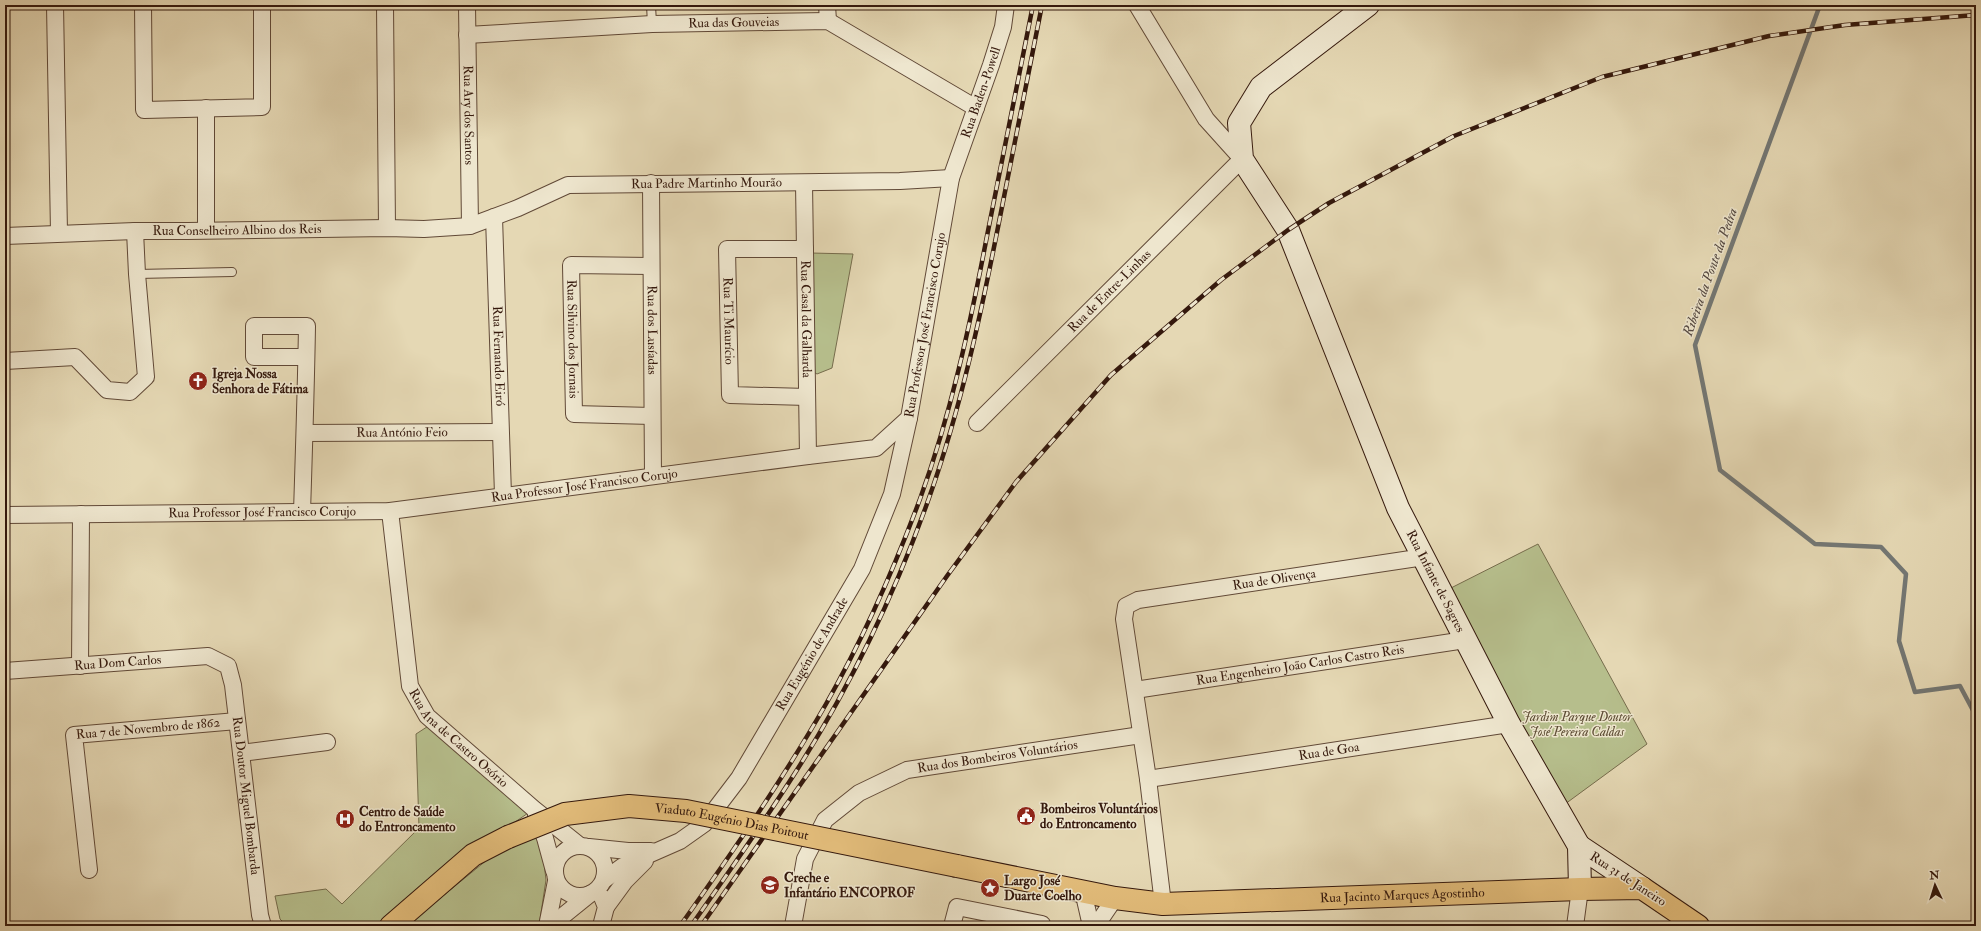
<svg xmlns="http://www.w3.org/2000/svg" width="1981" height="931" font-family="'IM FELL Double Pica',serif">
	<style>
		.green { fill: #b6be8c; stroke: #766c4c }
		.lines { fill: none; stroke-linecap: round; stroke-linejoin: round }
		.stream { stroke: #737774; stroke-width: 4.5 }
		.lane-casing { stroke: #614937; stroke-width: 10 }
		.street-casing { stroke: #614937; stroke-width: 18 }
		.secondary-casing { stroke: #35190d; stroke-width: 24 }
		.primary-casing { stroke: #35190d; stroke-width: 24 }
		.lane { stroke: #eee6ce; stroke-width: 8 }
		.street { stroke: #eee6ce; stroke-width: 16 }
		.secondary { stroke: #eee6ce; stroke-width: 22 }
		.primary { stroke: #e2bc7a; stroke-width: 22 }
		.rail-casing { stroke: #35190d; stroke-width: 4.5 }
		.rail { stroke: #eee6ce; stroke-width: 3; stroke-dasharray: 9; stroke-linecap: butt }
		.primary-bridge-casing { stroke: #35190d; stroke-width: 24; stroke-linecap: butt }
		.primary-bridge { stroke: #e2bc7a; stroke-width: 22 }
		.labels { text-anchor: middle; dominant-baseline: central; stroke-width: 3; stroke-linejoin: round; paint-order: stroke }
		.street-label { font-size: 13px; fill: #35190d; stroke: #eee6ce }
		.poi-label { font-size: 13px; font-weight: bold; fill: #35190d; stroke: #eee6ce; text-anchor: start }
		.park-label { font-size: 13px; font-style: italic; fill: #5c4b33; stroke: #eee6ce }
		.water-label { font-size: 14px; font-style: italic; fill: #544841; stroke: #eee6ce }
	</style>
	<rect width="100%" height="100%" fill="#e5d8b4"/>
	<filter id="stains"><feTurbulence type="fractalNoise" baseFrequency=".005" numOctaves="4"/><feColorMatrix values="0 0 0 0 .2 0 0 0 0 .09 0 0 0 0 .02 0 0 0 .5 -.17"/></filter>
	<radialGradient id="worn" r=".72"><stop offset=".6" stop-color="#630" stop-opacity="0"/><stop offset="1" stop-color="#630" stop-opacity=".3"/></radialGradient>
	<path class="green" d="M 811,253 L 853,254 L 832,368 L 817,374 L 810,370 Z
		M 1538,544 L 1647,744 L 1561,807 L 1445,591 Z
		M 433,723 L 534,809 L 416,890 L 377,926 L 287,926 L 280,919 L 275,896 L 326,889 L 342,904 L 419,828 L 416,734 Z
		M 537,835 L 543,854 L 546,880 L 539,926 L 406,926 L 493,855 Z"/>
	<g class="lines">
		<path class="stream" d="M 1820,5 L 1695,345 L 1720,470 L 1815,544 L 1881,547 L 1906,574 L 1899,641 L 1915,692 L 1960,686 L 1976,716"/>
		<g class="lane-casing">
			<path id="lane" d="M 651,5 L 652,24
				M 137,274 L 232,272"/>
		</g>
		<g class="street-casing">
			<g id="street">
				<path d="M 55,5 L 59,233"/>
				<path d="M 143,5 L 144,110 L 262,107 L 262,5"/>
				<path d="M 385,5 L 387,228"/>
				<path id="s1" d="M 467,5 L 470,226"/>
				<path d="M 827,5 L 828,21"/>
				<path id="s2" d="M 467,35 L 652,24 L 828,21 L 976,108"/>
				<path d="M 206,108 L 206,230"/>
				<path id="s3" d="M 651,183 L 653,476"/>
				<path id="s4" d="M 804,183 L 808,456"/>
				<path id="s5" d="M 494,217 L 503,495"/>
				<path id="s6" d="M 5,236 L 135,231 L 188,231 L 387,228 L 424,229 L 470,226 L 518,208 L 568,185 L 900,181 L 951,178"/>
				<path id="s7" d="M 805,249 L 727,249 L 730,395 L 807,397"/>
				<path id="s8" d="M 651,266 L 571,265 L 574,414 L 652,416"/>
				<path d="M 5,361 L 75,357 L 107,390 L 130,392 L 146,377 L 137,274 L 135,231"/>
				<path id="s9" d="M 977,423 L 1242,159 L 1206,119 L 1137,5"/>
				<path id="s10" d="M 305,433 L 500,432"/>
				<path id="s11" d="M 390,511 L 410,686 L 427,716 L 534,809 L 579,845"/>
				<path d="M 302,512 C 304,450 306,388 307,326 L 254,326 L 254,357 L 306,357"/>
				<path id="s12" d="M 5,515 L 390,511 L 808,456 L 876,448 L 909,418 L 951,178 L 991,65 L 1003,27 L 1006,5"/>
				<path d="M 80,666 L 81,514"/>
				<path id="s13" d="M 5,671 L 208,656 L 228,666 L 233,685 L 260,915 L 263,926"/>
				<path id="s14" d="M 1135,690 L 1465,640"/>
				<path d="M 241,753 L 327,742"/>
				<path id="s15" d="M 1148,779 L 1509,724"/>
				<path d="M 536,815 L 545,838 L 554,871"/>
				<circle cx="580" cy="871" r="25"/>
				<path d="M 589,847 L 628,851 L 651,851"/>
				<path id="s16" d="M 89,870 L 74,735 L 237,721"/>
				<path id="s17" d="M 604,880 L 623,866 L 680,841 L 704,824 L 739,778 L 862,569 L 892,494 L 909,418"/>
				<path d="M 1083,891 L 1091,926"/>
				<path id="s18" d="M 1163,904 L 1148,779 L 1124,619 L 1126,606 L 1138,600 L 1424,557"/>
				<path d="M 606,907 L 625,881 L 645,861"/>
				<path d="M 547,926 L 556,881"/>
				<path d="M 556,926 L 564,915 L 590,894"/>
				<path d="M 601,926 L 606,907 L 602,897"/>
				<path id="s19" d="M 793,926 L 805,859 L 825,820 L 859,793 L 907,770 L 1141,735"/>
				<path d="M 952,926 L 957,907 L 1042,924"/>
				<path d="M 1096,926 L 1115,898"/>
				<path d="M 1575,926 L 1580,889"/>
			</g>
		</g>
		<g class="secondary-casing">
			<g id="secondary">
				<path id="s20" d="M 1368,5 L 1261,87 L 1239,123 L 1242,159 L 1288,230 L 1398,508 L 1509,724 L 1579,846 L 1580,889"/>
				<path d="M 1579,846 L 1642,888"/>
			</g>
		</g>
		<g class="primary-casing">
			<g id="primary">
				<path id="s21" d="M 957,866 L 1115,898 L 1163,904 L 1580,889 L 1642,888 L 1698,926"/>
				<path d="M 391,926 L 473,855 L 508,837"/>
			</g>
		</g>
		<use href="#lane" class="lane"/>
		<use href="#street" class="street"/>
		<use href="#secondary" class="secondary"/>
		<use href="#primary" class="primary"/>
		<g class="rail-casing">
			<path id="rail" d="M 680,926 C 731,854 782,781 826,704 C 863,639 894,569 920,499 C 951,414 970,325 987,236 C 1002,159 1018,82 1033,5
				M 691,926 C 726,876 762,825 795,773 C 850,687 895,594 929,498 C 962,405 982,309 1001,212 C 1015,143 1028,74 1042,5
				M 701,926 L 947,576 L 1016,482 L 1111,375 L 1221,280 L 1288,230 L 1329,203 L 1454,136 L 1602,77 L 1769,36 L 1845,25 L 1976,15"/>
		</g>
		<use href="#rail" class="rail"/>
		<g class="primary-bridge-casing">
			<g id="primary-bridge">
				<path id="s22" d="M 508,837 L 565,814 L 629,806 L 686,811 L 957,866"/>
			</g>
		</g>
		<use href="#primary-bridge" class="primary-bridge"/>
	</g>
	<defs>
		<g id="church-disc" transform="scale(1)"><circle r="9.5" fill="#8f2418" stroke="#eee6ce"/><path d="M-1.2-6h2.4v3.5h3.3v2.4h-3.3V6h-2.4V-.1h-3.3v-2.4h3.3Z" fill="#fff"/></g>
		<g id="civic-disc" transform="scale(1)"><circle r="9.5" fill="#8f2418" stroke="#eee6ce"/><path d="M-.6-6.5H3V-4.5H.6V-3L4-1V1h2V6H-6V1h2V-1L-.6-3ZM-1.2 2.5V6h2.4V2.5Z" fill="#fff"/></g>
		<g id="hospital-disc" transform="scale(1)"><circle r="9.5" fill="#8f2418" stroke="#eee6ce"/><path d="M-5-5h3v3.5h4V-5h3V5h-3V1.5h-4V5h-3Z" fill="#fff"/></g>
		<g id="school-disc" transform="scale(1)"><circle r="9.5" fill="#8f2418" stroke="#eee6ce"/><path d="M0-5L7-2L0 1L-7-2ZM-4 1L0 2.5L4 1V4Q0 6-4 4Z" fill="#fff"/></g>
		<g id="sight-disc" transform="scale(1)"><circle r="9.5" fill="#8f2418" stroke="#eee6ce"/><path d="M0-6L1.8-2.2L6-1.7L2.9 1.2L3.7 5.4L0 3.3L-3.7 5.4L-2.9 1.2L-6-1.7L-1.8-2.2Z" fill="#fff"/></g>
	</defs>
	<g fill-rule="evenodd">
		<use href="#church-disc" x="198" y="381"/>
		<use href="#civic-disc" x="1026" y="816"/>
		<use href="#hospital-disc" x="345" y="819"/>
		<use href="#school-disc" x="770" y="885"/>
		<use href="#sight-disc" x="990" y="888"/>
	</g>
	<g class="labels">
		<g class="street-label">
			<text stroke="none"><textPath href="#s2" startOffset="267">Rua das Gouveias</textPath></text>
			<text stroke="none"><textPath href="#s12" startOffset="1254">Rua Baden-Powell</textPath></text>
			<text stroke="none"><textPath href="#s1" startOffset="110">Rua Ary dos Santos</textPath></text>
			<text stroke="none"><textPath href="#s6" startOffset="710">Rua Padre Martinho Mourão</textPath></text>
			<text stroke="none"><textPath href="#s6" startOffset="232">Rua Conselheiro Albino dos Reis</textPath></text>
			<text stroke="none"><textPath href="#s9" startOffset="187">Rua de Entre-Linhas</textPath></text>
			<text stroke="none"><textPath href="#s4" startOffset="136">Rua Casal da Galharda</textPath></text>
			<text stroke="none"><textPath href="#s7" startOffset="150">Rua Ti Maurício</textPath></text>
			<text stroke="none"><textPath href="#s12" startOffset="1014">Rua Professor José Francisco Corujo</textPath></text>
			<text stroke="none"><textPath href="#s3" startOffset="147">Rua dos Lusíadas</textPath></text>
			<text stroke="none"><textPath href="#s8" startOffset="154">Rua Silvino dos Jornais</textPath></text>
			<text stroke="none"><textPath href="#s5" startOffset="139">Rua Fernando Eiró</textPath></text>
			<text stroke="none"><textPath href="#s10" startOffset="97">Rua António Feio</textPath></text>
			<text stroke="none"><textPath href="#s12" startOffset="581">Rua Professor José Francisco Corujo</textPath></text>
			<text stroke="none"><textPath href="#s12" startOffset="257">Rua Professor José Francisco Corujo</textPath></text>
			<text stroke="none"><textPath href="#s18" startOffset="452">Rua de Olivença</textPath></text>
			<text stroke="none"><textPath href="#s20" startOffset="679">Rua Infante de Sagres</textPath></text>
			<text stroke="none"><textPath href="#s17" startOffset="317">Rua Eugénio de Andrade</textPath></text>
			<text stroke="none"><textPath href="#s13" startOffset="113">Rua Dom Carlos</textPath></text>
			<text stroke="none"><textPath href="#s14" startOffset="167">Rua Engenheiro João Carlos Castro Reis</textPath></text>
			<text stroke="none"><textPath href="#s16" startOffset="210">Rua 7 de Novembro de 1862</textPath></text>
			<text stroke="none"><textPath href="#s11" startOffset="248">Rua Ana de Castro Osório</textPath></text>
			<text stroke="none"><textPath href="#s15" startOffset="183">Rua de Goa</textPath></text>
			<text stroke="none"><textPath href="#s19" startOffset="300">Rua dos Bombeiros Voluntários</textPath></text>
			<text stroke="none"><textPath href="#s13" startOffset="357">Rua Doutor Miguel Bombarda</textPath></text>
			<text stroke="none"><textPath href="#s22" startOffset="230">Viaduto Eugénio Dias Poitout</textPath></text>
			<text transform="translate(1628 879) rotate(33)">Rua 31 de Janeiro</text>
			<text stroke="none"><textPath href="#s21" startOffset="449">Rua Jacinto Marques Agostinho</textPath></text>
		</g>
		<g class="poi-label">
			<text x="212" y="374">Igreja Nossa<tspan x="212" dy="15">Senhora de Fátima</tspan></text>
			<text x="1040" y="809">Bombeiros Voluntários<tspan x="1040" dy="15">do Entroncamento</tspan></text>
			<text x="359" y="812">Centro de Saúde<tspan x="359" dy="15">do Entroncamento</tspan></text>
			<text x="784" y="878">Creche e<tspan x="784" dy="15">Infantário ENCOPROF</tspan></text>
			<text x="1004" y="881">Largo José<tspan x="1004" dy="15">Duarte Coelho</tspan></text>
		</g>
		<g class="park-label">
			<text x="1577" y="717">Jardim Parque Doutor<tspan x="1577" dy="15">José Pereira Caldas</tspan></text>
		</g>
		<g class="water-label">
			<text transform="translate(1710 272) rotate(-70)">Ribeira da Ponte da Pedra</text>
		</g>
	</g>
	<rect width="1981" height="931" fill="none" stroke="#e5d8b4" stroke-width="20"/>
	<rect x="6" y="6" width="1969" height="919" fill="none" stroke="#35190d" stroke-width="2"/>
	<rect x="10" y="10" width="1961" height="911" fill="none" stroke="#35190d"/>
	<g transform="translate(1935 885) rotate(356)" stroke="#eee6ce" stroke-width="3" paint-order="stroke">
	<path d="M0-3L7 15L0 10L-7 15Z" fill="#35190d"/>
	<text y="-6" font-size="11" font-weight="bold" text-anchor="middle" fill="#35190d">N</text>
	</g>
	<rect width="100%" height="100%" filter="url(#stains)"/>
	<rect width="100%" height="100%" fill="url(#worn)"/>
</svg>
